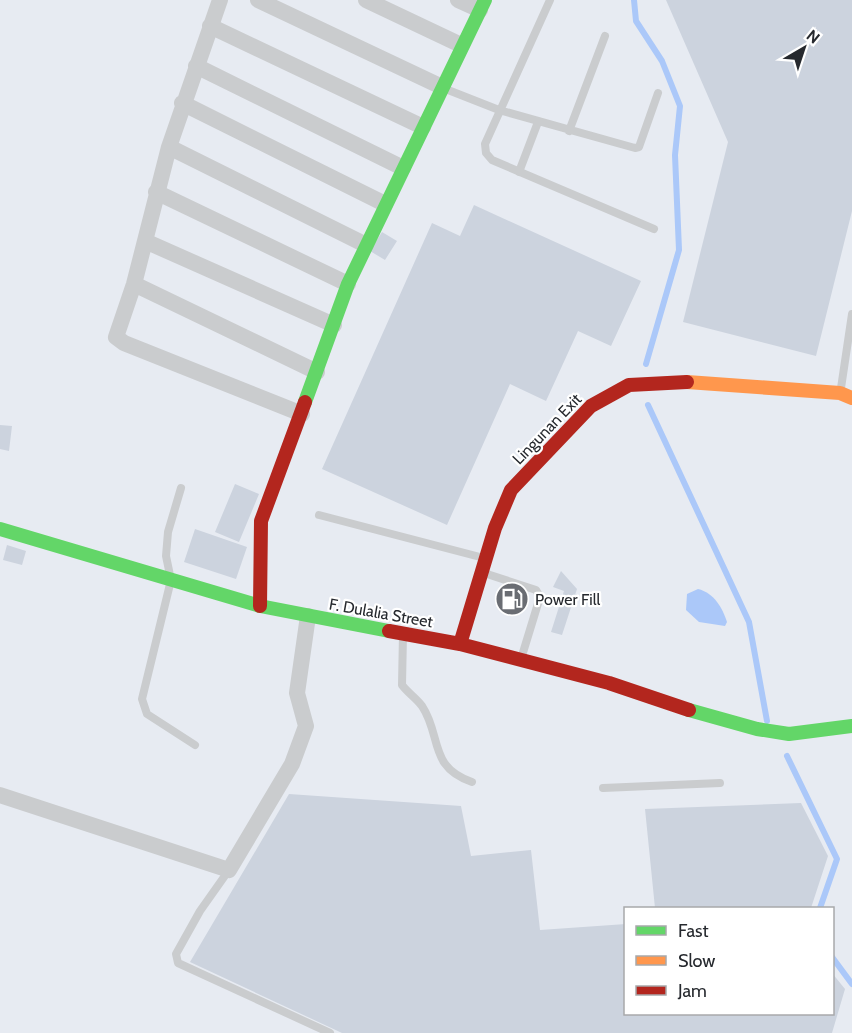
<svg xmlns="http://www.w3.org/2000/svg" width="852" height="1033" font-family="Cabin,sans-serif">
	<style>
		.water { fill: #abc8f9 }
		.lines { fill: none; stroke-linecap: round; stroke-linejoin: round }
		.stream { stroke: #abc8f9; stroke-width: 6 }
		.building { fill: #ccd3de }
		.lane { stroke: #caccce; stroke-width: 8 }
		.street { stroke: #caccce; stroke-width: 16 }
		.fast { stroke: #63d668; stroke-width: 14 }
		.slow { stroke: #ff974d; stroke-width: 14 }
		.jam { stroke: #b3261e; stroke-width: 14 }
		.labels { text-anchor: middle; dominant-baseline: central; stroke-width: 4.5; stroke-linejoin: round; paint-order: stroke }
		.street-label { font-size: 16px; fill: #26292e; stroke: #fff }
		.poi-label { font-size: 16px; fill: #26292e; stroke: #fff; text-anchor: start }
	</style>
	<rect width="100%" height="100%" fill="#e7ebf2"/>
	<path class="water" d="M 698,589 C 714,593 722,607 727,622 L 725,626 L 699,622 L 686,610 L 687,594 Z"/>
	<g class="lines">
		<path class="stream" d="M 634,0 L 636,21 L 662,61 L 680,106 L 675,155 L 679,250 L 646,364
			M 648,405 L 749,622 L 767,721
			M 787,756 L 837,859 L 820,908
			M 832,957 L 852,984"/>
	</g>
	<path class="building" d="M 666,0 L 852,0 L 852,211 L 816,356 L 683,322 L 728,142 Z
		M 474,205 L 641,281 L 611,346 L 578,331 L 546,401 L 510,384 L 447,525 L 322,469 L 432,223 L 460,236 Z
		M 382,232 L 397,241 L 385,260 L 370,251 Z
		M 0,425 L 12,426 L 9,451 L 0,449 Z
		M 235,484 L 259,494 L 239,542 L 215,532 Z
		M 195,529 L 247,547 L 236,579 L 184,562 Z
		M 7,545 L 26,551 L 22,565 L 3,560 Z
		M 561,571 L 577,589 L 562,635 L 551,632 L 564,591 L 553,587 Z
		M 509,585 L 524,591 L 516,614 L 500,608 Z
		M 289,794 L 461,806 L 471,856 L 531,850 L 540,930 L 626,924 L 626,1014 L 832,1014 L 832,973 L 845,989 L 832,1033 L 342,1033 L 190,962 Z
		M 801,803 L 828,856 L 811,908 L 655,908 L 645,809 Z"/>
	<g class="lines">
		<path class="lane" d="M 550,0 L 485,144 L 486,153 L 492,160 L 654,229
			M 443,88 L 499,110 L 635,148 L 639,147 L 658,93
			M 569,131 L 605,36
			M 519,172 L 538,122
			M 841,388 L 852,314
			M 181,488 L 168,532 L 166,556 L 171,580 L 142,699 L 147,714 L 195,745
			M 319,515 L 484,558
			M 484,573 L 536,590 L 540,597 L 521,659
			M 403,634 L 402,685 C 408,693 416,698 422,706 C 442,736 428,767 472,782
			M 603,788 L 720,783
			M 229,870 L 200,911 L 176,954 L 178,963 L 330,1033"/>
		<path class="street" d="M 220,0 L 169,147 L 134,284 L 116,337 L 124,343 L 302,414
			M 258,0 L 442,87
			M 366,0 L 461,45
			M 458,0 L 480,10
			M 210,26 L 423,127
			M 196,66 L 403,168
			M 182,103 L 385,204
			M 169,147 L 366,245
			M 156,192 L 348,284
			M 145,241 L 334,325
			M 134,284 L 317,372
			M 0,795 L 229,870 L 292,764 L 306,726 L 297,693 L 308,616"/>
		<path class="fast" d="M 305,402 L 348,284 L 485,0
			M 0,529 L 260,606 L 389,631
			M 689,710 L 757,729 L 789,734 L 852,726"/>
		<path class="slow" d="M 687,382 L 840,393
			M 840,393 L 852,398"/>
		<path class="jam" d="M 260,606 L 261,521 L 305,402
			M 389,631 L 460,644 L 609,683 L 689,710
			M 460,644 L 495,528 L 511,490 L 591,406 L 629,385 L 687,382"/>
	</g>
	<defs>
		<g id="fuel-disc" transform="scale(1.725)"><circle r="9.5" fill="#6a6d73" stroke="#fff"/><path d="M-5.5-6h7V0h2V4h1.3V-2.5L3-4.5l.8-.8L6-3V5H2.5V1h-1V6h-7ZM-4.2-4.7v3.2H.2V-4.7Z" fill="#fff"/></g>
	</defs>
	<g fill-rule="evenodd">
		<use href="#fuel-disc" x="512" y="599"/>
	</g>
	<g class="labels">
		<g class="street-label">
			<text transform="translate(547 429) rotate(-46)">Lingunan Exit</text>
			<text transform="translate(381 613) rotate(10)">F. Dulalia Street</text>
		</g>
		<g class="poi-label">
			<text x="535" y="599">Power Fill</text>
		</g>
	</g>
	<rect x="624" y="907" width="210" height="108" fill="#ffffff" stroke="#a8a9ab" stroke-width="1.5"/>
	<rect x="636" y="926" width="30" height="9" fill="#63d668" stroke="#a8a9ab" stroke-width="1.5"/>
	<text x="678" y="937" font-size="18" fill="#26292e">Fast</text>
	<rect x="636" y="956" width="30" height="9" fill="#ff974d" stroke="#a8a9ab" stroke-width="1.5"/>
	<text x="678" y="967" font-size="18" fill="#26292e">Slow</text>
	<rect x="636" y="986" width="30" height="9" fill="#b3261e" stroke="#a8a9ab" stroke-width="1.5"/>
	<text x="678" y="997" font-size="18" fill="#26292e">Jam</text>
	<g transform="translate(804 48) rotate(39)" stroke="#ffffff" stroke-width="4.5" paint-order="stroke">
	<path d="M0-4.5L10 22L0 15L-10 22Z" fill="#26292e"/>
	<text y="-9" font-size="16" font-weight="bold" text-anchor="middle" fill="#26292e">N</text>
	</g>
</svg>
